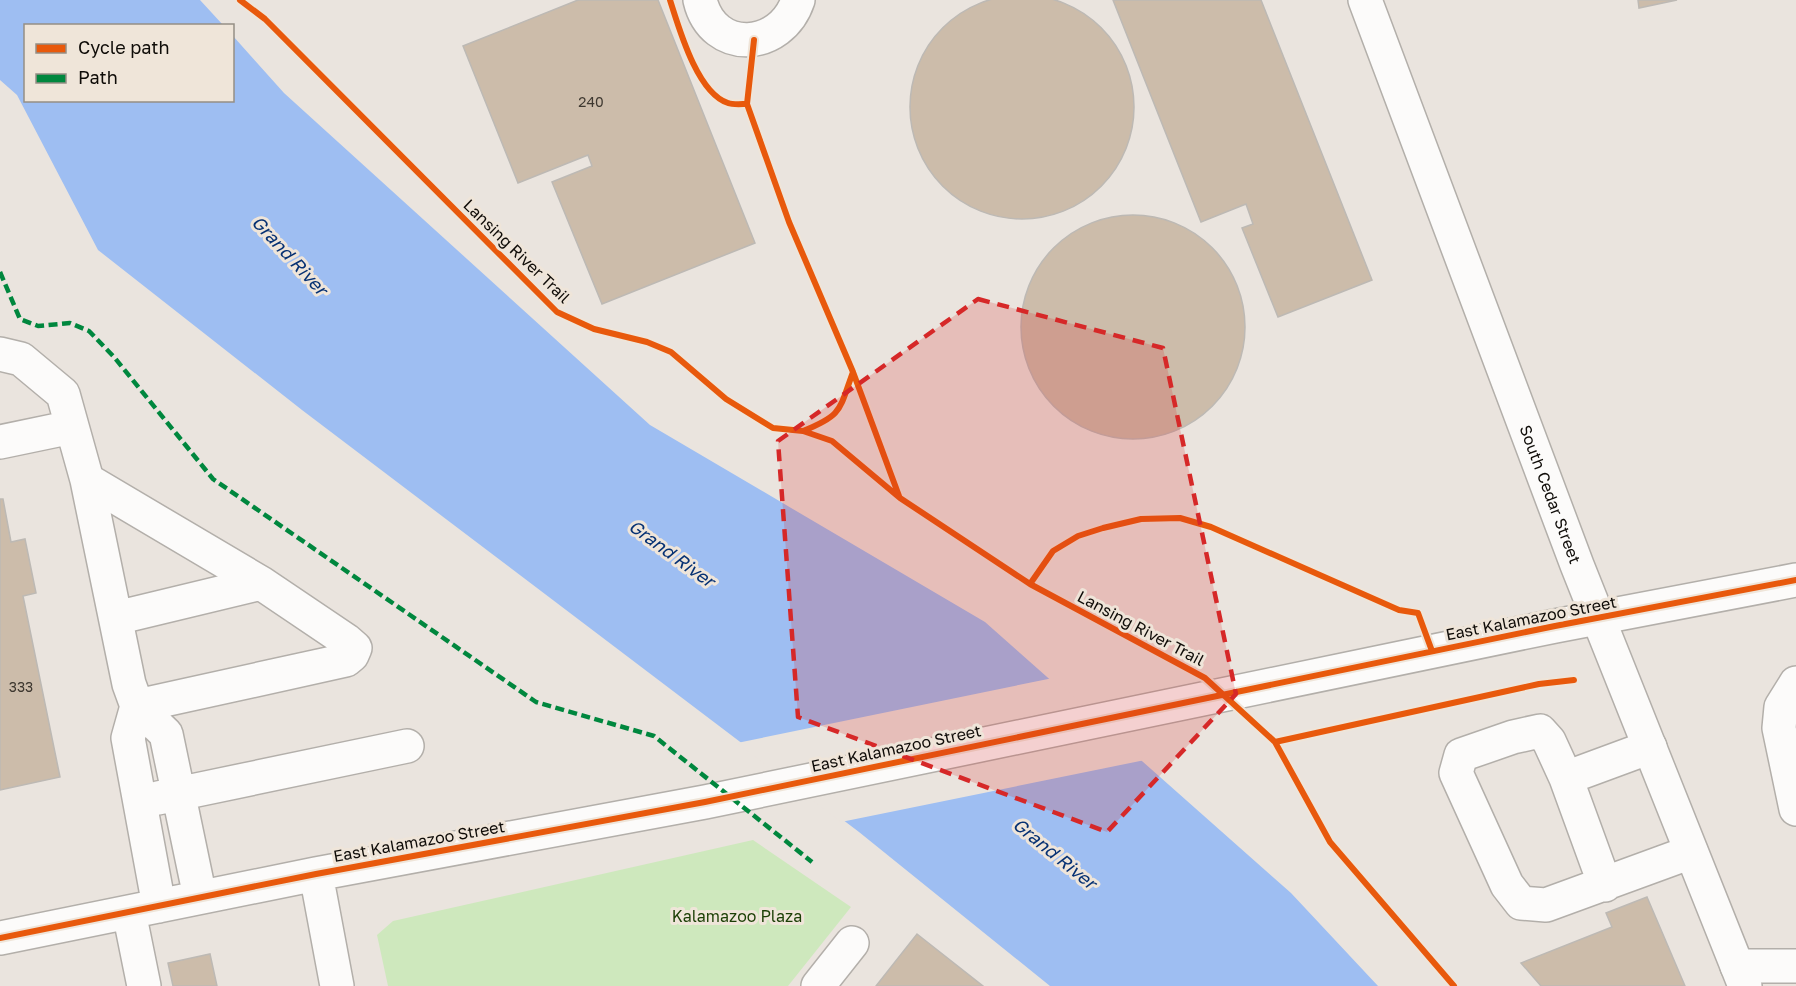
<svg xmlns="http://www.w3.org/2000/svg" width="1796" height="986" font-family="'Golos Text',sans-serif">
	<style>
		.green { fill: #cee8bd }
		.water { fill: #9ebef2 }
		.pier { fill: #eae4de }
		.building { fill: #ccbcaa; stroke: #bdb9b4; stroke-width: 1.5 }
		.lines { fill: none; stroke-linecap: round; stroke-linejoin: round }
		.minor-casing { stroke: #b3afaa; stroke-width: 36 }
		.major-casing { stroke: #b3afaa; stroke-width: 36 }
		.minor { stroke: #fcfbfa; stroke-width: 33 }
		.major { stroke: #fcfbfa; stroke-width: 33 }
		.quiet { stroke: #00873e; stroke-width: 4.5; stroke-dasharray: 9 4.5; stroke-linecap: butt }
		.cycleway-casing { stroke: #efe5d9; stroke-width: 10 }
		.cycleway { stroke: #e8590c; stroke-width: 6 }
		.marked { fill: #d62828; fill-opacity: 0.2; stroke: #d62828; stroke-width: 4.5; stroke-dasharray: 12 8; stroke-linejoin: round }
		.labels { text-anchor: middle; dominant-baseline: central; stroke-width: 6; stroke-linejoin: round; paint-order: stroke }
		.number-label { font-size: 14px; fill: #3e3830 }
		.street-label { font-size: 16px; fill: #0f0c08; stroke: #efe5d9 }
		.park-label { font-size: 16px; fill: #1b3f05; stroke: #efe5d9 }
		.water-label { font-size: 18px; font-style: italic; fill: #063173; stroke: #efe5d9 }
	</style>
	<rect width="100%" height="100%" fill="#eae4de"/>
	<path class="green" d="M 753,840 L 851,907 L 788,986 L 388,986 L 377,935 L 393,921 Z"/>
	<path class="water" d="M 0,0 L 200,0 L 223,25 L 26,26 L 26,100 L 232,100 L 233,36 L 284,93 L 650,425 L 985,622 L 1291,893 L 1378,986 L 1050,986 L 859,832 L 302,410 L 98,250 L 17,95 L 0,80 Z"/>
	<path class="pier" d="M 1053,678 L 1145,760 L 841,822 L 737,743 Z"/>
	<path class="building" d="M910 107a112 112 0 1 1 224 0a112 112 0 1 1-224 0Z
		M 578,0 L 658,0 L 755,243 L 602,304 L 552,182 L 592,166 L 588,155 L 518,183 L 463,46 Z
		M 1113,0 L 1261,0 L 1372,280 L 1278,317 L 1242,228 L 1253,224 L 1246,204 L 1201,222 Z
		M 1638,0 L 1677,0 L 1639,8 Z
		M1021 327a112 112 0 1 1 224 0a112 112 0 1 1-224 0Z
		M 0,499 L 3,499 L 11,542 L 25,539 L 36,593 L 23,596 L 60,777 L 0,790 Z
		M 1647,897 L 1685,986 L 1541,986 L 1521,963 L 1612,927 L 1606,913 Z
		M 917,934 L 983,986 L 876,986 Z
		M 210,954 L 217,986 L 173,986 L 168,963 Z"/>
	<g class="lines">
		<g class="minor-casing">
			<path id="minor" d="M 700,0 C 713,55 781,51 798,0
				M 0,354 L 21,359 L 63,394 L 87,480 L 129,684 L 137,706 L 346,660 L 352,655 L 355,648 L 347,641 L 261,583 L 87,480
				M 0,442 L 72,427
				M 116,618 L 261,583
				M 1796,683 L 1781,707 L 1779,728 L 1796,809
				M 1650,747 L 1566,778 L 1549,741 L 1540,731 L 1513,737 L 1461,755 L 1456,773 L 1507,885 L 1521,903 L 1546,905 L 1691,852
				M 1566,778 L 1605,885
				M 158,798 L 407,746
				M 316,874 L 337,986
				M 159,906 L 128,738 L 137,706 L 166,734 L 200,897
				M 129,912 L 144,986
				M 0,938 L 316,874 L 705,802 L 1555,626 L 1796,580
				M 1737,966 L 1796,966
				M 818,986 L 852,943"/>
		</g>
		<g class="major-casing">
			<g id="major">
				<path id="s1" d="M 1365,0 L 1577,565 L 1745,986"/>
			</g>
		</g>
		<use href="#minor" class="minor"/>
		<use href="#major" class="major"/>
		<path class="quiet" d="M 0,272 L 20,319 L 38,326 L 70,323 L 89,331 L 114,357 L 213,479 L 536,702 L 654,736 L 812,862"/>
		<g class="cycleway-casing">
			<path id="cycleway" d="M 240,0 L 265,19 L 557,312 L 594,329 L 647,342 L 671,352 L 726,399 L 773,428 L 803,431 L 832,441 L 900,498 L 1030,584 L 1205,678 L 1275,742 L 1330,842 L 1454,986
				M 670,0 C 679,28 697,93 728,103 C 733,105 742,104 747,104
				M 754,40 L 747,104 L 789,222 L 853,372 L 899,496
				M 803,431 C 843,415 839,410 853,372
				M 1030,584 L 1053,551 L 1078,536 L 1103,528 L 1141,519 L 1180,518 L 1211,527 L 1399,610 L 1418,613 L 1432,651
				M 1275,742 L 1539,684 L 1574,680
				M 0,938 L 316,874 L 705,802 L 1555,626 L 1796,580"/>
		</g>
		<use href="#cycleway" class="cycleway"/>
	</g>
	<path class="marked" d="M 978,299 L 1163,348 L 1236,694 L 1107,832 L 798,717 L 778,441 Z"/>
	<g class="labels">
		<g class="number-label">
			<text x="591" y="101">240</text>
			<text x="21" y="686">333</text>
		</g>
		<g class="street-label">
			<text transform="translate(517 251) rotate(44)">Lansing River Trail</text>
			<text stroke="none"><textPath href="#s1" startOffset="528">South Cedar Street</textPath></text>
			<text transform="translate(1531 618) rotate(-11)">East Kalamazoo Street</text>
			<text transform="translate(1141 628) rotate(28)">Lansing River Trail</text>
			<text transform="translate(896 748) rotate(-12)">East Kalamazoo Street</text>
			<text transform="translate(419 841) rotate(-10)">East Kalamazoo Street</text>
		</g>
		<g class="park-label">
			<text x="737" y="916">Kalamazoo Plaza</text>
		</g>
		<g class="water-label">
			<text transform="translate(290 255) rotate(47)">Grand River</text>
			<text transform="translate(672 553) rotate(36)">Grand River</text>
			<text transform="translate(1055 853) rotate(39)">Grand River</text>
		</g>
	</g>
	<rect x="24" y="24" width="210" height="78" fill="#efe5d9" stroke="#958e85" stroke-width="1.5"/>
	<rect x="36" y="44" width="30" height="9" fill="#e8590c" stroke="#958e85" stroke-width="1.5"/>
	<text x="78" y="54" font-size="18" fill="#0f0c08">Cycle path</text>
	<rect x="36" y="74" width="30" height="9" fill="#00873e" stroke="#958e85" stroke-width="1.5"/>
	<text x="78" y="84" font-size="18" fill="#0f0c08">Path</text>
</svg>
